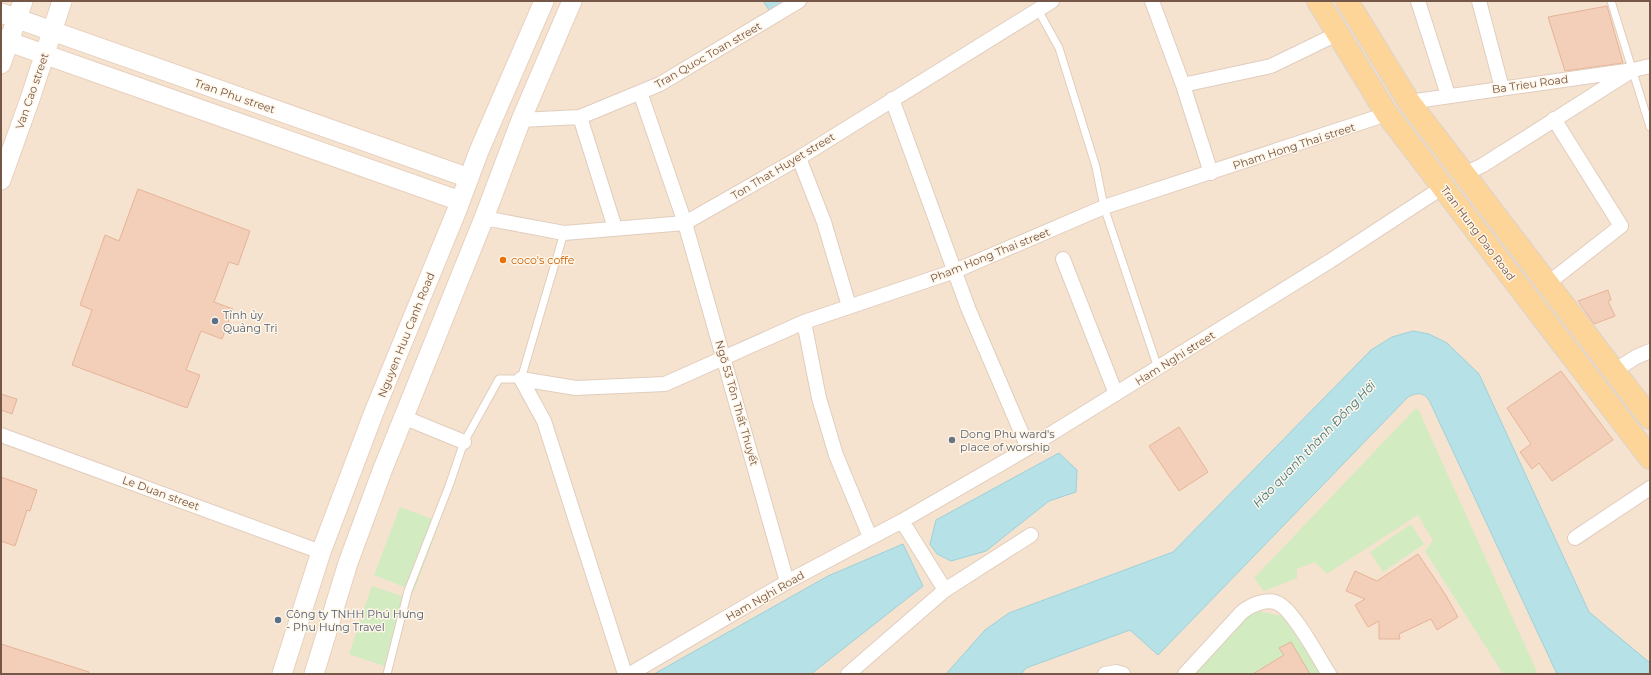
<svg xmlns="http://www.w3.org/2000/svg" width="1651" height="675" font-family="Montserrat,sans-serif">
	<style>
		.residential { fill: #f5e3d0 }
		.green { fill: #d2ebc0 }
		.water { fill: #b6e1e7; stroke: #9cd1d9 }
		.building { fill: #f3ceb8; stroke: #e6b498 }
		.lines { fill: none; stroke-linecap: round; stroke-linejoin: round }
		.lane-casing { stroke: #e1cdbd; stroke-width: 9 }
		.street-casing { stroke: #e1cdbd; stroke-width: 16 }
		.secondary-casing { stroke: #e8d0bd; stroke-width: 21 }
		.primary-casing { stroke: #dbd3cf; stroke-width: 24 }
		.lane { stroke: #fff; stroke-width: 7 }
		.street { stroke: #fff; stroke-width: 14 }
		.secondary { stroke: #fff; stroke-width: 19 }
		.primary { stroke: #fed598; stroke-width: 22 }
		.food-dot { fill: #e8710a; stroke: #fff6e8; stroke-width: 1.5 }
		.service-dot { fill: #5c6f8a; stroke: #fff6e8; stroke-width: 1.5 }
		.worship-dot { fill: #6b7280; stroke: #fff6e8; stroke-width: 1.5 }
		.labels { text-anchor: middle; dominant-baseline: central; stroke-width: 3; stroke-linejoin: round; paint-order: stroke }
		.street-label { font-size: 11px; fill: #755747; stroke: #fff6e8 }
		.food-label { font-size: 11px; fill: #c56008; stroke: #fff6e8; text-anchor: start }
		.service-label { font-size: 11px; fill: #4e5e75; stroke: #fff6e8; text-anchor: start }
		.worship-label { font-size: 11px; fill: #5b616d; stroke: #fff6e8; text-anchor: start }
		.water-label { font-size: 12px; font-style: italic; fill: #3e7882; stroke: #fff6e8 }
	</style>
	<rect width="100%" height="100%" fill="#fdf2e1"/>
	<path class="residential" d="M 1,1 L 1650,1 L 1650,674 L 1,674 Z"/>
	<path class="green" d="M 1415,409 L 1418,409 L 1538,674 L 1503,674 L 1425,551 L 1433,541 L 1418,515 L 1327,574 L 1315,562 L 1297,569 L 1297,578 L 1264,591 L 1254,578 Z
		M 400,507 L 440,522 L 414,591 L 374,575 Z
		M 1411,524 L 1424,544 L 1383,572 L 1370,552 Z
		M 372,586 L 411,599 L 387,667 L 349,654 Z
		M 1258,611 L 1282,616 L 1322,674 L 1193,674 L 1246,614 Z"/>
	<path class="water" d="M 763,1 L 791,1 L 771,13 Z
		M 1413,331 L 1429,334 L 1447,343 L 1479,374 L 1589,612 L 1650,663 L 1650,674 L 1557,674 L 1430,402 C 1425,392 1417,392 1408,397 L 1158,655 L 1130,630 L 1026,668 L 1021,674 L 946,674 L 985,630 L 1009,613 L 1173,552 L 1371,350 L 1392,337 Z
		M 1059,453 L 1077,470 L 1076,492 L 1049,501 L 986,551 L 951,561 L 937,554 L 930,544 L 936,520 Z
		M 903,544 L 923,586 L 811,674 L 654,674 L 828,576 Z"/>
	<path class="building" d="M 1607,6 L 1623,63 L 1565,71 L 1548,17 Z
		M 138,189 L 250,231 L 238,265 L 229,262 L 214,302 L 233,309 L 222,339 L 201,331 L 186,370 L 200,375 L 187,408 L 72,365 L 92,310 L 80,305 L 105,235 L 119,241 Z
		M 1608,290 L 1611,300 L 1608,301 L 1615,316 L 1594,324 L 1578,301 Z
		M 1561,371 L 1613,440 L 1552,481 L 1539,463 L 1532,469 L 1520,452 L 1531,444 L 1507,408 Z
		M 1,394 L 17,399 L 12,414 L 1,410 Z
		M 1179,427 L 1208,472 L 1179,491 L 1149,446 Z
		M 1,477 L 37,490 L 30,511 L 27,510 L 15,546 L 1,541 Z
		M 1418,554 L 1445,594 L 1458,617 L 1437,630 L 1431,619 L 1399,634 L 1400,639 L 1379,639 L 1379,621 L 1368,627 L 1355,605 L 1365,599 L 1346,591 L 1355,571 L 1377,581 Z
		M 1291,642 L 1310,674 L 1253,674 L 1284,655 L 1279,648 Z
		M 1,644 L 89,672 L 88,674 L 1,674 Z"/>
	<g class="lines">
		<g class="lane-casing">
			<path id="lane" d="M 1611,1 L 1650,127
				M 1038,10 L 1059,48 L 1096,167 L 1104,207 L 1158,368
				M 387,674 L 408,591 L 449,486 L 464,442 L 499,379 L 521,379 L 564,233"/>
		</g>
		<g class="street-casing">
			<path id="street" d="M 1152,1 L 1183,85 L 1211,173
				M 1418,1 L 1448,95
				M 1479,1 L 1502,88
				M 1183,85 L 1271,66 L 1339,33
				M 640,92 L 685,223 L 787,582
				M 892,99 L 968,308 L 1028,448
				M 1409,102 L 1633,70 L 1650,66
				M 580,117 L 615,228
				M 521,120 L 580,117 L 660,84 L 799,1
				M 799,158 L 824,222 L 849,306
				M 1463,175 L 1483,165 L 1628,73
				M 484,218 L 564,233 L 685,223 L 799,158 L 1052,1
				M 1063,259 L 1116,394
				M 1547,284 L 1621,226 L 1554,119
				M 804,322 L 819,398 L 836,455 L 870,537
				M 1614,371 L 1636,357 L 1650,351
				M 521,379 L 576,388 L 665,384 L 804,322 L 955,271 L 1104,207 L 1387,114
				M 521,379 L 544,421 L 625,674
				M 403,417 L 464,442
				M 1,435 L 321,552
				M 1575,538 L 1650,488
				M 945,590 L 1031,535
				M 630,674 L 787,582 L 902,521 L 1028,448 L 1330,261 L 1443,187
				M 848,674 L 945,590 L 902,521
				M 1105,674 L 1116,672 L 1123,674
				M 1185,674 L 1242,612 C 1251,605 1268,597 1279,604 C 1294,611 1319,659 1329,674"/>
		</g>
		<g class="secondary-casing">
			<path id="secondary" d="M 1,13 L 469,178
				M 1,39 L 460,201
				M 1,64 L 23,1
				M 1,180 L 31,96 L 62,1
				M 282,674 L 321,552 L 374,412 L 457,210 L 479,151 L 544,1
				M 314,674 L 348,563 L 382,471 L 484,218 L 521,120 L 572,1"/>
		</g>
		<g class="primary-casing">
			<path id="primary" d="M 1318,1 L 1387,114 L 1650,458
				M 1347,1 L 1409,102 L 1650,418"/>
		</g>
		<use href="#lane" class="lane"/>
		<use href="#street" class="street"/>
		<use href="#secondary" class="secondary"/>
		<use href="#primary" class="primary"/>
	</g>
	<circle class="food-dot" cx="503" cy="260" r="4"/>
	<g class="service-dot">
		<circle cx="215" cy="321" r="4"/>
		<circle cx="278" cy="620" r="4"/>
	</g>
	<circle class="worship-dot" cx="952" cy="440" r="4"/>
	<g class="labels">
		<g class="street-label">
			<text transform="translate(708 55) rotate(-30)">Tran Quoc Toan street</text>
			<text transform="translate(1530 84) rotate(-8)">Ba Trieu Road</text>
			<text transform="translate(32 91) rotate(-71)">Van Cao street</text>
			<text transform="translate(235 96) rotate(19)">Tran Phu street</text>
			<text transform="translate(1294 146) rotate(-18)">Pham Hong Thai street</text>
			<text transform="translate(783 166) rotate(-31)">Ton That Huyet street</text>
			<text transform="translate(1478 233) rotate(53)">Tran Hung Dao Road</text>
			<text transform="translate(990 255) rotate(-22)">Pham Hong Thai street</text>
			<text transform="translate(406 335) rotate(-68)">Nguyen Huu Canh Road</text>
			<text transform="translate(1175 358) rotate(-32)">Ham Nghi street</text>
			<text transform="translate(737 403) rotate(74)">Ngõ 53 Tôn Thất Thuyết</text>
			<text transform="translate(161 493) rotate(20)">Le Duan street</text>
			<text transform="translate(765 596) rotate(-30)">Ham Nghi Road</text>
		</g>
		<g class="food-label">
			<text x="511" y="260">coco's coffe</text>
		</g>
		<g class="service-label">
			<text x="223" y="315">Tỉnh ủy<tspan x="223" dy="13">Quảng Trị</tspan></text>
			<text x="286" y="614">Công ty TNHH Phú Hưng<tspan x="286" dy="13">- Phu Hưng Travel</tspan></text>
		</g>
		<g class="worship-label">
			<text x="960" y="434">Dong Phu ward's<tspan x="960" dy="13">place of worship</tspan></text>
		</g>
		<g class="water-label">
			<text transform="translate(1314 444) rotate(-46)">Hào quanh thành Đồng Hới</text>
		</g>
	</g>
	<rect width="1651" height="675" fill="none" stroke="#755747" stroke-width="4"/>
</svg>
